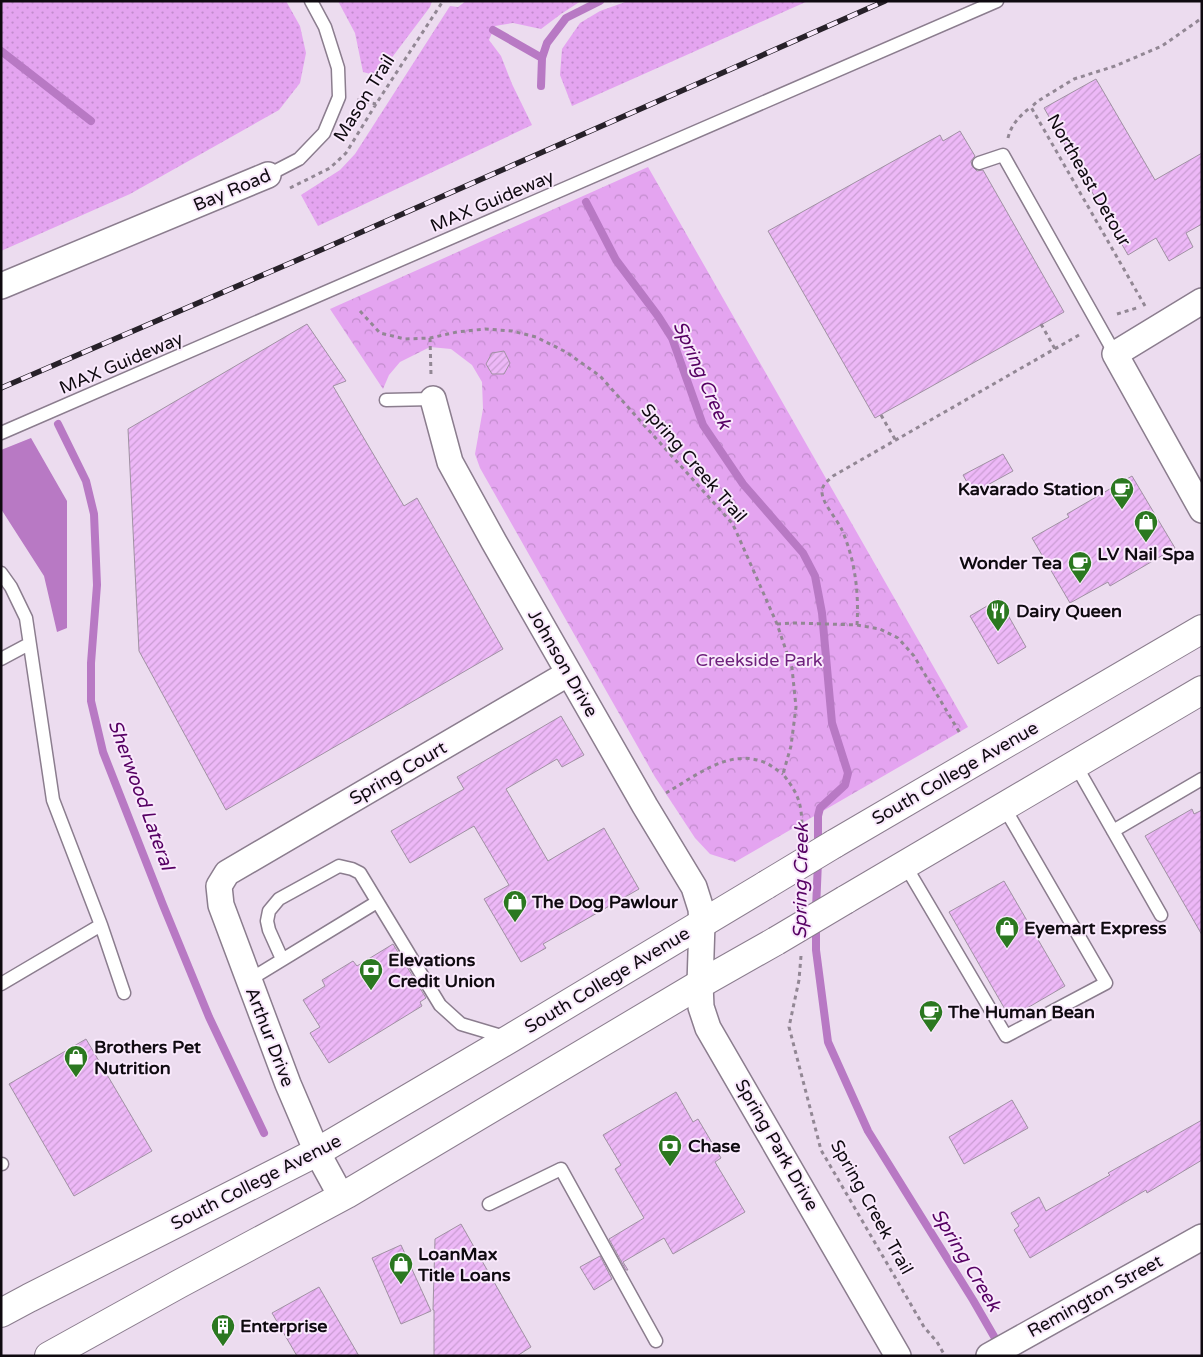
<svg xmlns="http://www.w3.org/2000/svg" width="1203" height="1357" font-family="'Varela Round',sans-serif">
	<style>
		.grass { fill: url(#grass-dots) }
		.park { fill: url(#park-crowns) }
		.water { fill: #b879c4 }
		.lines { fill: none; stroke-linecap: round; stroke-linejoin: round }
		.stream { stroke: #b879c4; stroke-width: 8 }
		.building { fill: url(#building-hatch); stroke: #a091a3 }
		.lane-casing { stroke: #8b7d8e; stroke-width: 15 }
		.street-casing { stroke: #8b7d8e; stroke-width: 28 }
		.highway-casing { stroke: #8b7d8e; stroke-width: 30 }
		.path { stroke: #928794; stroke-width: 3; stroke-dasharray: 4 4; stroke-linecap: butt }
		.lane { stroke: #fff; stroke-width: 12 }
		.street { stroke: #fff; stroke-width: 25 }
		.highway { stroke: #fff; stroke-width: 28 }
		.rail-casing { stroke: #272129; stroke-width: 5.5 }
		.rail { stroke: #f9e9fc; stroke-width: 4; stroke-dasharray: 11; stroke-linecap: butt }
		.highway-bridge-casing { stroke: #8b7d8e; stroke-width: 30; stroke-linecap: butt }
		.highway-bridge { stroke: #fff; stroke-width: 28 }
		.labels { text-anchor: middle; dominant-baseline: central; stroke-width: 4; stroke-linejoin: round; paint-order: stroke }
		.street-label { font-size: 18px; fill: #0f0a10; stroke: #f9e9fc }
		.poi-label { font-size: 18px; font-weight: bold; fill: #0f0a10; stroke: #f9e9fc; text-anchor: start }
		.park-label { font-size: 18px; fill: #6f217d; stroke: #f9e9fc }
		.water-label { font-size: 19px; font-style: italic; fill: #560063; stroke: #f9e9fc }
	</style>
	<defs>
		<pattern id="grass-dots" width="8" height="8" patternUnits="userSpaceOnUse" patternTransform="scale(1.25)"><rect width="8" height="8" fill="#e4a4f0"/><path d="M2 2h.1M6 6h.1" fill="none" stroke="#c28ccd" stroke-width="1.8" stroke-linecap="round"/></pattern>
		<pattern id="park-crowns" width="20" height="18" patternUnits="userSpaceOnUse" patternTransform="scale(1.25)"><rect width="20" height="18" fill="#e4a4f0"/><path d="M2 6a3 3 0 1 1 6 0M12 15a3 3 0 1 1 6 0" fill="none" stroke="#c28ccd"/></pattern>
		<pattern id="building-hatch" width="6" height="6" patternUnits="userSpaceOnUse" patternTransform="scale(1.25)"><rect width="6" height="6" fill="#edb8f7"/><path d="M-1 1l2-2M0 6l6-6M5 7l2-2" fill="none" stroke="#ca9dd3"/></pattern>
	</defs>
	<rect width="100%" height="100%" fill="#ecdcef"/>
	<path class="grass" d="M 1,1 L 286,1 L 300,26 L 306,53 L 300,83 L 279,110 L 130,194 L 1,251 Z
		M 338,1 L 432,1 L 430,7 L 378,76 L 363,72 L 355,33 Z
		M 466,1 L 581,1 L 561,14 L 541,29 L 513,23 L 495,26 L 489,40 L 501,56 L 512,84 L 532,125 L 318,226 L 301,195 L 340,170 L 355,154 L 450,6 L 458,7 Z
		M 628,1 L 808,1 L 572,106 L 560,75 L 562,49 L 580,23 L 600,11 Z"/>
	<path class="park" d="M 648,167 L 968,727 L 735,862 L 710,854 L 695,838 L 655,777 L 480,468 L 475,454 L 483,409 L 482,382 L 472,365 L 451,349 L 430,347 L 400,362 L 389,375 L 383,389 L 330,309 Z"/>
	<path class="water" d="M 31,438 L 67,501 L 67,628 L 57,632 L 44,576 L 1,509 L 1,450 Z"/>
	<g class="lines">
		<path class="stream" d="M 493,30 L 542,58
			M 1,51 L 91,121
			M 541,86 L 542,58 L 547,43 L 566,18 L 600,1
			M 586,202 L 616,260 L 658,316 L 672,338 L 703,425 L 743,484 L 803,553 L 815,576 L 822,613 L 832,723 L 848,773 L 845,785 L 820,808 L 818,816 L 818,847
			M 58,424 L 86,481 L 94,514 L 97,585 L 91,663 L 91,701 L 103,752 L 163,905 L 209,1017 L 264,1133
			M 816,909 L 818,861
			M 816,923 L 816,950 L 828,1042 L 868,1131 L 973,1300 L 999,1345"/>
	</g>
	<path class="building" d="M 1096,79 L 1155,180 L 1202,153 L 1202,224 L 1186,233 L 1193,247 L 1169,261 L 1156,238 L 1128,255 L 1044,108 Z
		M 960,131 L 975,156 L 971,161 L 972,166 L 977,171 L 983,170 L 1064,312 L 875,418 L 768,231 L 940,135 L 943,141 Z
		M 307,324 L 346,381 L 333,386 L 404,506 L 417,498 L 503,649 L 226,810 L 139,651 L 128,429 Z
		M 504,351 L 510,363 L 504,374 L 492,374 L 486,364 L 492,353 Z
		M 1003,454 L 1013,471 L 973,493 L 963,475 Z
		M 1132,476 L 1175,548 L 1110,586 L 1108,582 L 1070,603 L 1032,538 L 1069,517 L 1067,514 Z
		M 999,599 L 1026,647 L 998,664 L 970,616 Z
		M 561,716 L 584,755 L 562,767 L 557,759 L 506,789 L 548,861 L 604,828 L 639,889 L 543,944 L 546,948 L 521,962 L 484,899 L 509,885 L 474,826 L 410,863 L 391,831 L 464,789 L 457,777 Z
		M 1192,809 L 1194,814 L 1202,810 L 1202,935 L 1145,836 Z
		M 1004,881 L 1065,986 L 1010,1018 L 949,912 Z
		M 393,944 L 426,998 L 420,1002 L 422,1006 L 329,1063 L 310,1033 L 320,1027 L 303,1000 L 325,986 L 322,980 L 353,961 L 357,966 Z
		M 86,1039 L 152,1151 L 74,1196 L 9,1084 Z
		M 676,1092 L 693,1122 L 698,1119 L 721,1158 L 715,1162 L 745,1212 L 673,1254 L 664,1238 L 623,1262 L 628,1270 L 626,1270 L 609,1239 L 644,1218 L 615,1169 L 621,1165 L 603,1135 Z
		M 1012,1100 L 1028,1128 L 964,1164 L 949,1137 Z
		M 1202,1120 L 1202,1160 L 1147,1193 L 1146,1190 L 1030,1258 L 1014,1230 L 1019,1226 L 1011,1213 L 1039,1197 L 1046,1211 L 1110,1175 L 1108,1173 Z
		M 461,1224 L 531,1347 L 517,1356 L 434,1356 L 434,1310 L 433,1310 L 435,1239 Z
		M 401,1245 L 431,1311 L 401,1324 L 372,1258 Z
		M 600,1256 L 612,1279 L 594,1290 L 580,1267 Z
		M 319,1287 L 359,1356 L 297,1356 L 272,1313 Z"/>
	<g class="lines">
		<g class="lane-casing">
			<path id="lane" d="M 979,163 L 1003,155 L 1115,354
				M 268,175 L 299,159 L 324,133 L 339,97 L 338,68 L 325,27 L 311,1
				M 386,400 L 433,399
				M 1,433 L 997,1
				M 1,573 L 11,587 L 26,618 L 53,800 L 101,925
				M 1,659 L 29,644
				M 1075,764 L 1161,915
				M 1113,831 L 1202,779
				M 905,865 L 1006,1036 L 1106,983 L 1004,807
				M 282,959 L 269,930 L 267,921 L 269,911 L 279,899 L 339,866 L 352,869 L 360,873 L 440,1005 L 461,1024 L 508,1038
				M 249,980 L 377,902
				M 1,984 L 101,925 L 124,993
				M 1,1164 L 2,1164
				M 489,1204 L 561,1169 L 656,1341"/>
		</g>
		<g class="street-casing">
			<path id="street" d="M 1,286 L 268,175
				M 1202,301 L 1115,354 L 1202,510
				M 433,399 L 450,462 L 494,542 L 645,806 L 694,887 L 701,909 L 702,923 L 700,984 L 701,1007 L 708,1028 L 898,1356
				M 341,1196 L 317,1152 L 288,1084 L 221,905 L 219,886 L 227,873 L 569,673
				M 989,1356 L 1202,1237"/>
		</g>
		<g class="highway-casing">
			<path id="highway" d="M 834,844 L 1202,629
				M 845,900 L 1202,690
				M 1,1313 L 29,1298 L 317,1152 L 511,1038 L 766,885
				M 49,1356 L 179,1284 L 347,1194 L 700,984 L 776,941"/>
		</g>
		<path class="path" d="M 357,100 L 376,104
			M 1008,138 C 1011,125 1020,115 1031,107
			M 290,188 L 330,168 L 346,153 L 376,104 L 443,1
			M 1145,306 L 1031,107 L 1038,101 L 1074,79 L 1115,66 L 1162,46 L 1202,18
			M 360,311 L 380,333 L 405,339 L 430,338 L 457,332 L 485,329 L 512,331 L 536,337 L 566,352 L 600,376 L 732,523 L 736,531 L 777,624 L 792,668 L 796,707 L 791,746 L 783,774 C 800,796 802,805 802,833
			M 1117,314 L 1140,307
			M 1041,324 L 1055,349
			M 430,338 L 431,375
			M 881,415 L 896,441
			M 777,624 L 793,623 L 857,625 L 880,629 L 898,638 L 914,656 L 961,735
			M 857,625 C 859,592 855,560 842,530 C 837,519 822,503 822,492 C 822,484 828,481 833,476 L 1079,335
			M 666,793 C 696,776 730,747 766,763 C 772,766 777,770 783,774
			M 801,956 L 799,980 L 789,1027 L 821,1150 L 924,1327 L 937,1342 L 945,1356"/>
		<use href="#lane" class="lane"/>
		<use href="#street" class="street"/>
		<use href="#highway" class="highway"/>
		<g class="rail-casing">
			<path id="rail" d="M 1,388 L 323,249 L 885,1"/>
		</g>
		<use href="#rail" class="rail"/>
		<g class="highway-bridge-casing">
			<path id="highway-bridge" d="M 766,885 L 834,844
				M 776,941 L 845,900"/>
		</g>
		<use href="#highway-bridge" class="highway-bridge"/>
	</g>
	<defs>
		<g id="cafe-pin" transform="scale(1.25)"><path d="M0 17L-7.5 6A9.5 9.5 0 1 1 7.5 6Z" fill="#2b7820" stroke="#f9e9fc"/><path d="M-5.5-4.5H6V0H3Q3 3.5 0 3.5H-2.5Q-5.5 3.5-5.5 0ZM3-3.2v2h1.7v-2ZM-6 4.5H4V6H-6Z" fill="#fff"/></g>
		<g id="shop-pin" transform="scale(1.25)"><path d="M0 17L-7.5 6A9.5 9.5 0 1 1 7.5 6Z" fill="#2b7820" stroke="#f9e9fc"/><path d="M-5-2.5h2.3a2.7 3.5 0 0 1 5.4 0H5L5.5 6h-11ZM-1.5-2.5h3a1.5 2.3 0 0 0-3 0Z" fill="#fff"/></g>
		<g id="restaurant-pin" transform="scale(1.25)"><path d="M0 17L-7.5 6A9.5 9.5 0 1 1 7.5 6Z" fill="#2b7820" stroke="#f9e9fc"/><path d="M-5-6h1v4h1v-4h1v4h1v-4h1v5L-1.5 .5V6h-2V.5L-5-1ZM5-6V6H3V1.5H1.5Q1.5-4 5-6Z" fill="#fff"/></g>
		<g id="bank-pin" transform="scale(1.25)"><path d="M0 17L-7.5 6A9.5 9.5 0 1 1 7.5 6Z" fill="#2b7820" stroke="#f9e9fc"/><path d="M-6-4H6V4H-6ZM0-2.3a2.3 2.3 0 1 0 0 4.6a2.3 2.3 0 1 0 0-4.6Z" fill="#fff"/></g>
		<g id="building-pin" transform="scale(1.25)"><path d="M0 17L-7.5 6A9.5 9.5 0 1 1 7.5 6Z" fill="#2b7820" stroke="#f9e9fc"/><path d="M-4-6H4V6H1V3H-1V6H-4ZM-2.5-4.3h1.7v1.8h-1.7ZM.8-4.3h1.7v1.8H.8ZM-2.5-1h1.7V.8h-1.7ZM.8-1h1.7V.8H.8Z" fill="#fff"/></g>
	</defs>
	<g fill-rule="evenodd">
		<use href="#cafe-pin" x="1122" y="489"/>
		<use href="#shop-pin" x="1146" y="522"/>
		<use href="#cafe-pin" x="1080" y="563"/>
		<use href="#restaurant-pin" x="998" y="611"/>
		<use href="#shop-pin" x="515" y="902"/>
		<use href="#shop-pin" x="1007" y="928"/>
		<use href="#bank-pin" x="371" y="970"/>
		<use href="#cafe-pin" x="931" y="1012"/>
		<use href="#shop-pin" x="76" y="1057"/>
		<use href="#bank-pin" x="670" y="1146"/>
		<use href="#shop-pin" x="401" y="1264"/>
		<use href="#building-pin" x="223" y="1326"/>
	</g>
	<g class="labels">
		<g class="street-label">
			<text transform="translate(364 98) rotate(-58)">Mason Trail</text>
			<text transform="translate(1089 180) rotate(60)">Northeast Detour</text>
			<text transform="translate(232 190) rotate(-23)">Bay Road</text>
			<text transform="translate(492 201) rotate(-23)">MAX Guideway</text>
			<text transform="translate(121 363) rotate(-23)">MAX Guideway</text>
			<text transform="translate(694 463) rotate(49)">Spring Creek Trail</text>
			<text transform="translate(563 663) rotate(60)">Johnson Drive</text>
			<text transform="translate(398 773) rotate(-30)">Spring Court</text>
			<text transform="translate(955 773) rotate(-30)">South College Avenue</text>
			<text transform="translate(607 980) rotate(-31)">South College Avenue</text>
			<text transform="translate(270 1037) rotate(69)">Arthur Drive</text>
			<text transform="translate(777 1145) rotate(60)">Spring Park Drive</text>
			<text transform="translate(256 1182) rotate(-27)">South College Avenue</text>
			<text transform="translate(872 1207) rotate(61)">Spring Creek Trail</text>
			<text transform="translate(1095 1296) rotate(-29)">Remington Street</text>
		</g>
		<g class="poi-label">
			<text x="1104" y="489" text-anchor="end">Kavarado Station</text>
			<text x="1146" y="554" text-anchor="middle">LV Nail Spa</text>
			<text x="1062" y="563" text-anchor="end">Wonder Tea</text>
			<text x="1016" y="611">Dairy Queen</text>
			<text x="532" y="902">The Dog Pawlour</text>
			<text x="1024" y="928">Eyemart Express</text>
			<text x="388" y="960">Elevations<tspan x="388" dy="21">Credit Union</tspan></text>
			<text x="948" y="1012">The Human Bean</text>
			<text x="94" y="1047">Brothers Pet<tspan x="94" dy="21">Nutrition</tspan></text>
			<text x="688" y="1146">Chase</text>
			<text x="418" y="1254">LoanMax<tspan x="418" dy="21">Title Loans</tspan></text>
			<text x="240" y="1326">Enterprise</text>
		</g>
		<g class="park-label">
			<text x="759" y="660">Creekside Park</text>
		</g>
		<g class="water-label">
			<text transform="translate(702 375) rotate(66)">Spring Creek</text>
			<text transform="translate(141 795) rotate(70)">Sherwood Lateral</text>
			<text transform="translate(801 881) rotate(-89)">Spring Creek</text>
			<text transform="translate(966 1260) rotate(59)">Spring Creek</text>
		</g>
	</g>
	<rect width="1203" height="1357" fill="none" stroke="#0f0a10" stroke-width="5"/>
</svg>
